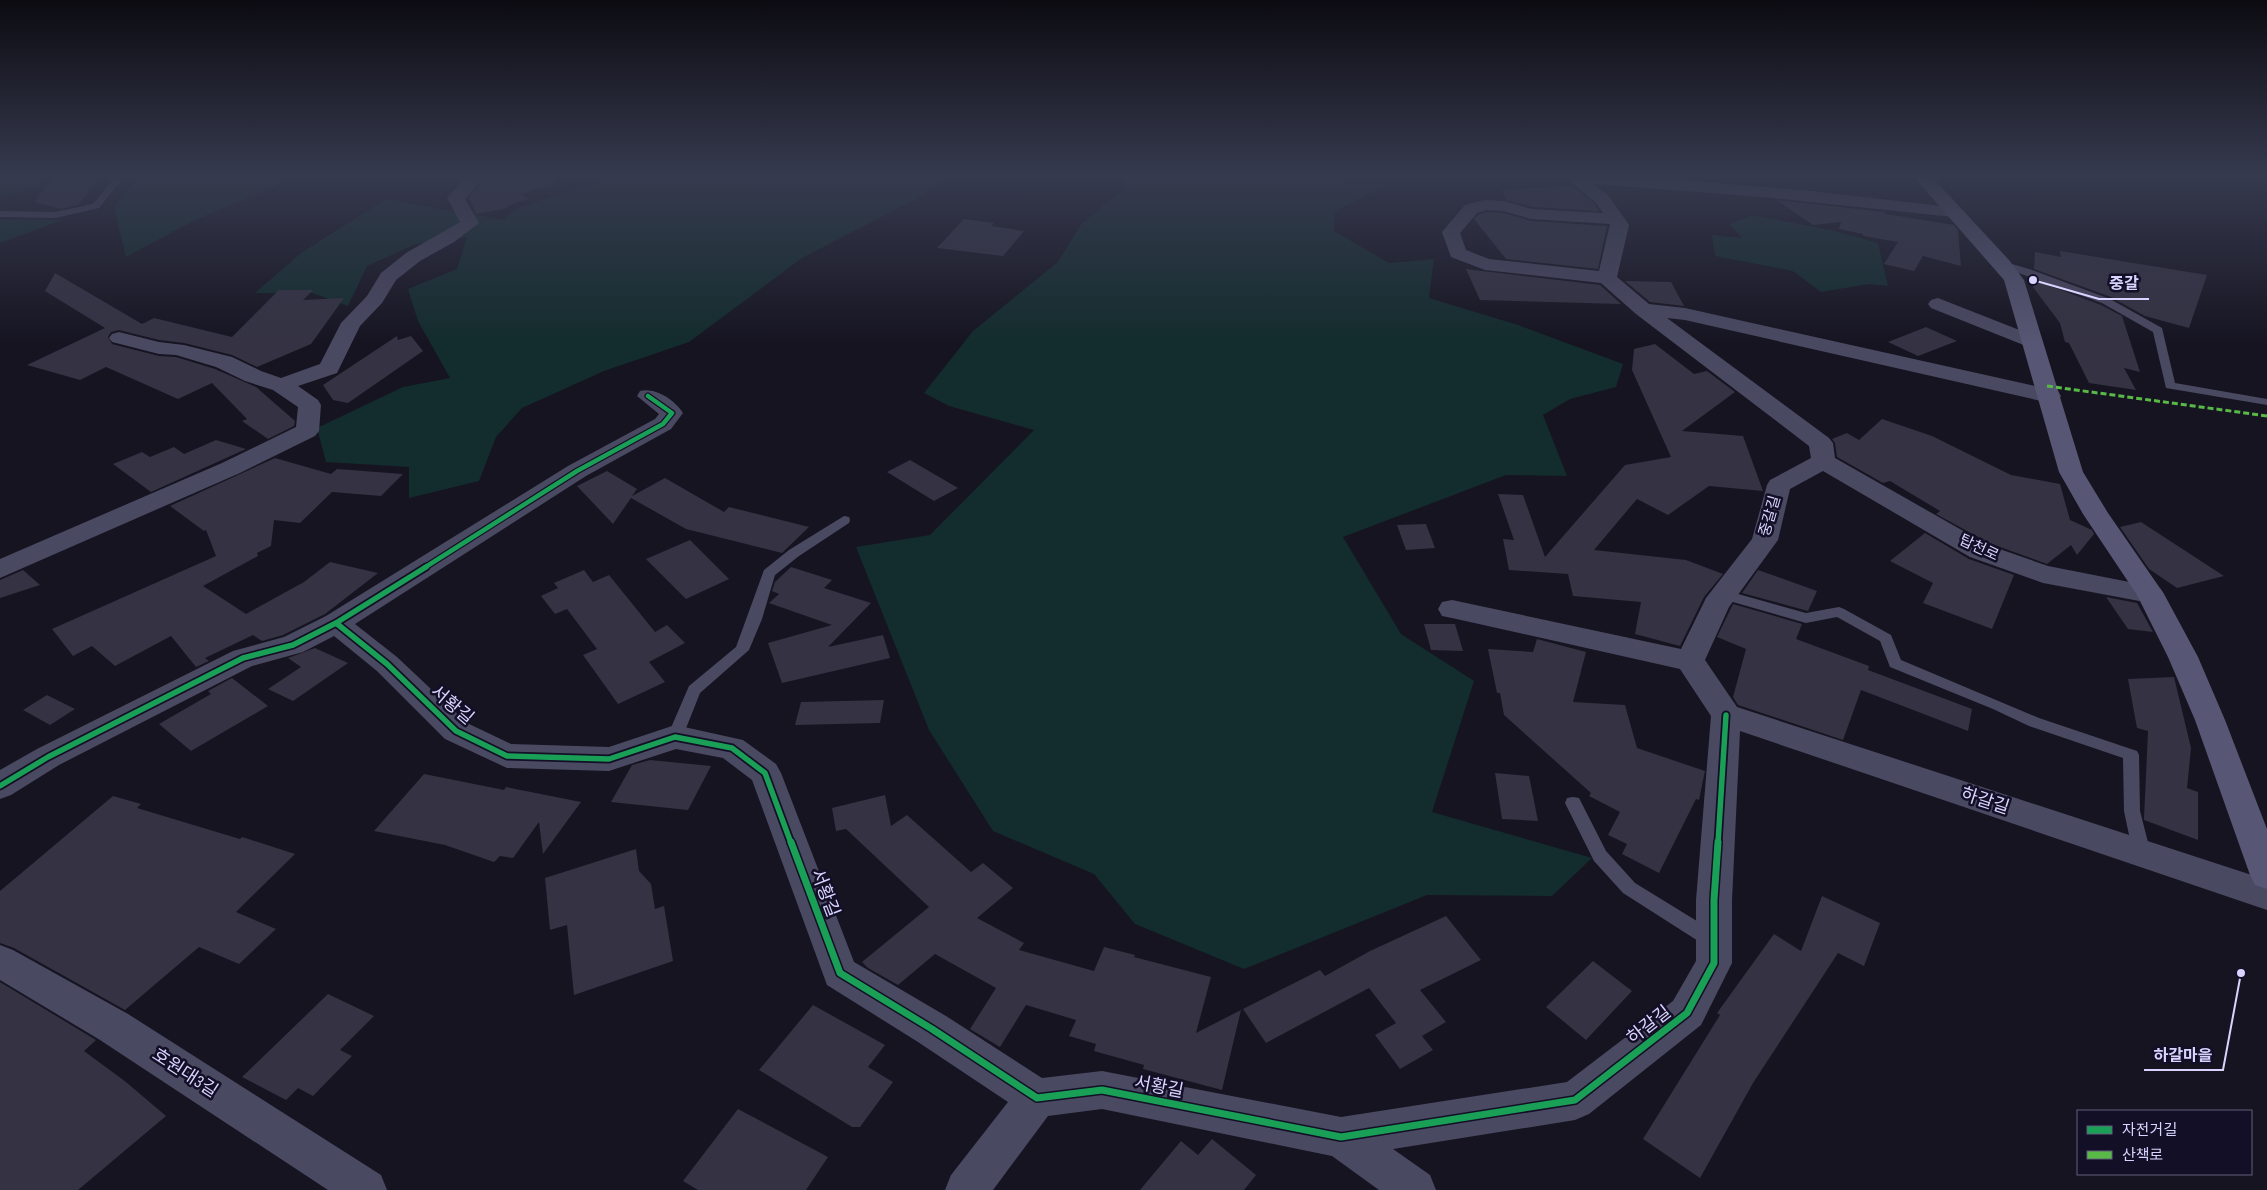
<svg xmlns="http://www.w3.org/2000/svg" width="2267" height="1190" font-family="'Sofia Sans Condensed','Noto Sans KR',sans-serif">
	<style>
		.green { fill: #132c2d }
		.building { fill: #343243 }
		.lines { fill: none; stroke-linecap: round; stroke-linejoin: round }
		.service { fill: #4a4962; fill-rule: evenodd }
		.minor { fill: #4a4962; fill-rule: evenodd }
		.secondary { fill: #575674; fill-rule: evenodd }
		.quiet { stroke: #58b947; stroke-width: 3; stroke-dasharray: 6 3; stroke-linecap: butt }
		.cycleway-far2-casing { stroke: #130f26; stroke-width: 7 }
		.cycleway-far1-casing { stroke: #130f26; stroke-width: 9 }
		.cycleway-casing { stroke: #130f26; stroke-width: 10 }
		.cycleway-far2 { stroke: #1a9f57; stroke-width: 4.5 }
		.cycleway-far1 { stroke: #1a9f57; stroke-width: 5.5 }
		.cycleway { stroke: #1a9f57; stroke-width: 7 }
		.labels { text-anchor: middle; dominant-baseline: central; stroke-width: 5; stroke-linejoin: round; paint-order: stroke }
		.street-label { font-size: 15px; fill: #d9d4ff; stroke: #130f26 }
		.near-street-label { font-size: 18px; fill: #d9d4ff; stroke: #130f26 }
		.leader { fill: none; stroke: #d9d4ff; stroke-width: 2 }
		.callout-dot { fill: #d9d4ff; stroke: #130f26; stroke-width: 2 }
		.callout-label { font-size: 16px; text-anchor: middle; font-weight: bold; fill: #d9d4ff; stroke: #130f26; stroke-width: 5; stroke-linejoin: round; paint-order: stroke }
	</style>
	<rect width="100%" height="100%" fill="#161421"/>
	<path class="green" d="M 0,177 L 47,177 L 40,186 L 0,196 Z
		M 138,177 L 290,177 L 271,188 L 193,221 L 126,257 L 114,207 Z
		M 616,177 L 951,177 L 914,200 L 802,258 L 689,342 L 604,371 L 522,408 L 496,437 L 479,481 L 409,498 L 409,467 L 326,462 L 317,428 L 403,387 L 450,378 L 418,321 L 408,289 L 457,269 L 467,237 L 416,244 L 367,266 L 348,306 L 312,293 L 255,293 L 301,253 L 386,199 L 504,220 L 517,208 Z
		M 1122,177 L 1352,177 L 1344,182 L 1388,184 L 1335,212 L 1334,231 L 1389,263 L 1434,259 L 1429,298 L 1518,325 L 1623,364 L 1616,387 L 1570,399 L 1543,415 L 1567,476 L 1506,475 L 1343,537 L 1401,634 L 1474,681 L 1432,812 L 1592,858 L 1552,896 L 1427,895 L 1244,969 L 1135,924 L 1094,874 L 993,831 L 929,730 L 856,547 L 930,535 L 1034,430 L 949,406 L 924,393 L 973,331 L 1058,262 L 1082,223 L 1124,189 Z
		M 1752,215 L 1830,230 L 1878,243 L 1888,286 L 1869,284 L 1821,292 L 1793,271 L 1715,256 L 1712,235 L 1742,238 L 1729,224 Z
		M 0,219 L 62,220 L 0,243 Z"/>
	<path class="building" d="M 54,177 L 100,177 L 78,205 L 61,209 L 34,202 Z
		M 486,177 L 555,177 L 556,183 L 521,194 L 529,199 L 507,206 L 507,208 L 476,214 L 469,197 Z
		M 1573,186 L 1595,204 L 1599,211 L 1532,207 L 1507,200 L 1501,190 Z
		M 1776,200 L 1885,212 L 1885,214 L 1954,225 L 1958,230 L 1961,266 L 1923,256 L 1914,271 L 1884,264 L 1898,242 L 1863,236 L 1863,234 L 1839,229 L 1841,222 L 1813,225 Z
		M 1486,212 L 1503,213 L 1531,221 L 1607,226 L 1598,269 L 1506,259 L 1474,219 L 1478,215 Z
		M 964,219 L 994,223 L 991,226 L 1024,231 L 1003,256 L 937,248 Z
		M 2060,251 L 2207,275 L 2189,328 L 2145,316 L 2111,297 L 2034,269 L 2035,252 L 2061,257 Z
		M 1466,269 L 1600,285 L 1621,304 L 1480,300 Z
		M 55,273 L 142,324 L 154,318 L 232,337 L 279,290 L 313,290 L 303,300 L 344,298 L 311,344 L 257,367 L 232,355 L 184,343 L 159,340 L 119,330 L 111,332 L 108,337 L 112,344 L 159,356 L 176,357 L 215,369 L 256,387 L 295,421 L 294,426 L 268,439 L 242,421 L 247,419 L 212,383 L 178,399 L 106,367 L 80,380 L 27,365 L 105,328 L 45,291 Z
		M 2034,280 L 2101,305 L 2122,316 L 2140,372 L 2124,368 L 2136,390 L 2089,383 L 2069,343 L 2065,342 L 2060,323 L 2033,287 Z
		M 1625,281 L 1671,282 L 1684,306 L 1650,302 Z
		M 1926,327 L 1957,341 L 1918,356 L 1888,342 Z
		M 397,336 L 398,340 L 411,336 L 423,351 L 348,403 L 333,400 L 323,385 Z
		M 1655,344 L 1694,374 L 1707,371 L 1735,392 L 1682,431 L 1743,436 L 1763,491 L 1709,486 L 1668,515 L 1637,499 L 1594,550 L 1686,560 L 1723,574 L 1704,597 L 1680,646 L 1635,634 L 1641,602 L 1573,596 L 1568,574 L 1509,570 L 1503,539 L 1514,540 L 1498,494 L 1523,495 L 1545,557 L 1625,465 L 1671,457 L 1632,370 L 1634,349 Z
		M 1882,419 L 1932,436 L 2011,475 L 2060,484 L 2070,520 L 2092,530 L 2094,534 L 2077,555 L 2071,545 L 2047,564 L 1989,543 L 1936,514 L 1940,511 L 1890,481 L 1883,483 L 1837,457 L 1835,443 L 1832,439 L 1847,433 L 1859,440 Z
		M 216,440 L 246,449 L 151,492 L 113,464 L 142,452 L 150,457 L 174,447 L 184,454 Z
		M 275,458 L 331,474 L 337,469 L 403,474 L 381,496 L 332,492 L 300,523 L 274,520 L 271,546 L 257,553 L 258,556 L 203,586 L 246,614 L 304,582 L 330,562 L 378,573 L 325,614 L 283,635 L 262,641 L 253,635 L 205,658 L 209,661 L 196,667 L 171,636 L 115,666 L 92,646 L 73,656 L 52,629 L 216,556 L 206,530 L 204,531 L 170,506 Z
		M 910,460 L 958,488 L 934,501 L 887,472 Z
		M 607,471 L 637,489 L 632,496 L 665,478 L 724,512 L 729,507 L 809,527 L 782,553 L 686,529 L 631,498 L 613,524 L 577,486 Z
		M 2141,522 L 2224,576 L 2177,588 L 2149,569 L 2120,527 Z
		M 1426,524 L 1435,548 L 1406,550 L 1397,525 Z
		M 1925,533 L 1969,559 L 2014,575 L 1992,629 L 1923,603 L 1933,583 L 1890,561 Z
		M 690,540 L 729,579 L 686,599 L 646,559 Z
		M 791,567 L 832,580 L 824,588 L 871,603 L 828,647 L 883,635 L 890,658 L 782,683 L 768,643 L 832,625 L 769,603 L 779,594 L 772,591 L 775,582 Z
		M 23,570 L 40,585 L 0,598 L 0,580 Z
		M 584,570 L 593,582 L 609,575 L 655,632 L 667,625 L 685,643 L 649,662 L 665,682 L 618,704 L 583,655 L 597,649 L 567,609 L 555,614 L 541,596 L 558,588 L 554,583 Z
		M 1758,570 L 1817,591 L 1808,611 L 1742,593 Z
		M 2106,597 L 2137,603 L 2153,632 L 2128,629 Z
		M 1733,604 L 1802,624 L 1796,639 L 1869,666 L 1868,670 L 1972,709 L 1968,731 L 1861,690 L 1843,740 L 1738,705 L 1733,697 L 1746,649 L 1717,637 Z
		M 1424,624 L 1455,624 L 1463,651 L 1431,650 Z
		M 1537,639 L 1586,652 L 1573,702 L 1625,705 L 1637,748 L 1705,771 L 1699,800 L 1696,799 L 1659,873 L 1622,854 L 1627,844 L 1608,835 L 1620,812 L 1589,796 L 1591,793 L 1504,715 L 1500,693 L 1497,693 L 1488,649 L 1533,652 Z
		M 315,648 L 348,663 L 293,701 L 268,689 L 301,667 L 288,658 Z
		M 2174,677 L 2191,748 L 2187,788 L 2198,792 L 2198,840 L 2144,820 L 2144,818 L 2148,731 L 2137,728 L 2128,679 Z
		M 232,678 L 268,706 L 191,751 L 159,724 L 211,694 L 208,691 Z
		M 47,695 L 75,709 L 50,725 L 23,710 Z
		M 884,700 L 880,723 L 795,725 L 801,702 Z
		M 650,760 L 711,766 L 688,810 L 611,802 L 632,765 Z
		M 1495,773 L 1529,776 L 1538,821 L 1502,819 Z
		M 424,774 L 504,790 L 506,787 L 581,802 L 543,854 L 539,822 L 513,858 L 500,856 L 494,862 L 445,845 L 374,831 Z
		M 885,795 L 891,826 L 907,815 L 971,872 L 983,863 L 1013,888 L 977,918 L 1024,943 L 1019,950 L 1094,971 L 1104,947 L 1135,955 L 1134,957 L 1211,977 L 1196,1033 L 1241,1010 L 1222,1090 L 1143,1069 L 1144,1065 L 1094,1051 L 1096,1044 L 1069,1036 L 1076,1020 L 1026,1005 L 1000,1047 L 970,1029 L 996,988 L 935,954 L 898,985 L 868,968 L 862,962 L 929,907 L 846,829 L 836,831 L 832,808 Z
		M 113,796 L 141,804 L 137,808 L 240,839 L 242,837 L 295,854 L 236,912 L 276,929 L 239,964 L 199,947 L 125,1010 L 14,948 L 0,943 L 0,891 Z
		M 636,849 L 639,871 L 651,884 L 655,909 L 664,906 L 673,961 L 574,995 L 567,925 L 550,930 L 545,878 Z
		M 1822,896 L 1880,923 L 1864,966 L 1838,953 L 1753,1083 L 1700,1178 L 1643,1139 L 1720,1015 L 1717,1013 L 1774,934 L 1801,951 Z
		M 1446,916 L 1481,960 L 1420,990 L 1446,1022 L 1422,1036 L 1433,1050 L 1400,1069 L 1375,1035 L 1396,1023 L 1369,988 L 1266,1043 L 1243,1009 L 1320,970 L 1325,976 L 1370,951 Z
		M 1593,961 L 1632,991 L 1586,1040 L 1546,1007 Z
		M 0,982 L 96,1040 L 84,1051 L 126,1082 L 166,1116 L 78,1190 L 0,1190 Z
		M 328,994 L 374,1016 L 340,1050 L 352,1056 L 313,1096 L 298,1088 L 286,1100 L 242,1077 Z
		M 813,1005 L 885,1045 L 868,1067 L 893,1082 L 860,1127 L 852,1127 L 759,1070 Z
		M 738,1109 L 828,1157 L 806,1190 L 698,1190 L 683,1181 Z
		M 1212,1139 L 1256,1175 L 1244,1190 L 1140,1190 L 1181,1141 L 1198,1155 Z"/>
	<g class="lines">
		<path class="service" d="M 115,177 L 124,177 L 99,208 L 55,218 L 0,217 L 0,211 L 55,212 L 93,204 Z
			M 2002,261 L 2029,269 L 2110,299 L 2162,328 L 2175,383 L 2267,399 L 2267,405 L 2166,388 L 2153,332 L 2102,303 L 1999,266 L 1997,264 Z
			M 844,516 L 849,517 L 850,520 L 849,523 L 799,556 L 775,575 L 762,619 L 749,650 L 700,693 L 681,741 L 675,743 L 669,741 L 667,737 L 689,686 L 736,647 L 764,570 L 789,550 Z
			M 1724,590 L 1806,613 L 1839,607 L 1844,609 L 1891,635 L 1901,660 L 2039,718 L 2137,751 L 2139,755 L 2140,811 L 2151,854 L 2148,859 L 2142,861 L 2136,859 L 2133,854 L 2124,811 L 2123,758 L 2029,726 L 1993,709 L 1890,667 L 1880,641 L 1837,617 L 1806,623 L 1719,598 L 1717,595 Z
			M 1573,797 L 1579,798 L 1606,851 L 1635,883 L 1718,934 L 1721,940 L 1718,946 L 1712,948 L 1706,946 L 1623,893 L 1594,861 L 1565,803 L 1567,798 Z"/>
		<path class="minor" d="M 466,177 L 484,177 L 465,199 L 479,223 L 454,242 L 420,261 L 396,280 L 382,303 L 360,326 L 337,373 L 298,386 L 318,400 L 321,405 L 319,431 L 315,436 L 240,473 L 0,578 L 0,559 L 222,463 L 296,427 L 298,407 L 273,390 L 245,381 L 216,367 L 176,355 L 159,354 L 112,342 L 109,338 L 112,334 L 119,332 L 159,342 L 184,345 L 232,357 L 261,371 L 281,378 L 320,364 L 341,323 L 367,296 L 381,273 L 406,253 L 460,222 L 447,198 Z
			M 1565,177 L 1669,179 L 1811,191 L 1959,208 L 1962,212 L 1959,216 L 1953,217 L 1764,197 L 1593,184 L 1608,195 L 1629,225 L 1617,277 L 1649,304 L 1685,308 L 2058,391 L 2061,396 L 2058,401 L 2050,403 L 1685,320 L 1667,318 L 1829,438 L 1833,443 L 1835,458 L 1988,545 L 2048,566 L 2160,588 L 2164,594 L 2160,600 L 2150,603 L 2043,583 L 1970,557 L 1823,471 L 1790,489 L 1778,540 L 1729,607 L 1705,660 L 1737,707 L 2267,880 L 2267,910 L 1740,731 L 1732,900 L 1732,963 L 1701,1025 L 1589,1114 L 1575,1120 L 1393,1149 L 1430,1175 L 1436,1190 L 1379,1190 L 1332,1156 L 1102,1109 L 1048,1116 L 993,1190 L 945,1190 L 951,1175 L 1008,1102 L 918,1042 L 827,985 L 752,780 L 723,758 L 676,749 L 609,771 L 507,768 L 445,739 L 377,671 L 334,636 L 303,652 L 252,666 L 59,765 L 11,795 L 0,799 L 0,770 L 37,749 L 233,651 L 284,637 L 326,616 L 568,466 L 655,419 L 659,414 L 637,396 L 640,391 C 655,387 675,400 683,413 L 671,429 L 586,476 L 355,624 L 397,657 L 467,723 L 511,744 L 609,747 L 675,725 L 743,740 L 776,764 L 781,773 L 854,962 L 946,1016 L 1042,1078 L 1102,1071 L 1341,1117 L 1567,1082 L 1673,1001 L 1696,961 L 1696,900 L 1711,716 L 1680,669 L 1452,618 L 1442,616 L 1438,609 L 1442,602 L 1452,600 L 1681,649 L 1706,598 L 1752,539 L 1767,485 L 1770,480 L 1811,458 L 1809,446 L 1636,314 L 1601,283 L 1485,270 L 1451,257 L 1442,232 L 1465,205 L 1485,200 L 1504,201 L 1532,209 L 1603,213 L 1596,203 ZM 1486,210 L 1503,211 L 1531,219 L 1610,224 L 1599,271 L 1489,259 L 1466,250 L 1460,233 L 1477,213 Z
			M 1938,298 L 2040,338 L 2043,342 L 2040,346 L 2033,348 L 2026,346 L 1931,308 L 1928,304 L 1931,300 Z
			M 0,945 L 13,950 L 128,1014 L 381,1175 L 387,1190 L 328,1190 L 100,1040 L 0,980 Z"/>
		<path class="secondary" d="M 1914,177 L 1932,177 L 2009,260 L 2024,280 L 2083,472 L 2108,513 L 2164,594 L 2198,657 L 2225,720 L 2267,829 L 2267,889 L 2255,885 L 2250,875 L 2195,720 L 2168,657 L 2137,595 L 2083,514 L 2059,472 L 2004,280 Z"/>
		<path class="quiet" d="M 2047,386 L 2267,416"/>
		<g class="cycleway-far2-casing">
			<path id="cycleway-far2" d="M 424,568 L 577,471 L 663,424 L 672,413 L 648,396"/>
		</g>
		<g class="cycleway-far1-casing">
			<path id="cycleway-far1" d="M 336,623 L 387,664 L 456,731 L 507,756 L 609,759 L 675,737 L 732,748 L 765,773 L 791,843
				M 0,786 L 48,757 L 243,658 L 293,645 L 336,623 L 426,567
				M 1718,843 L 1726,715"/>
		</g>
		<g class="cycleway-casing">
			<path id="cycleway" d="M 791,842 L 840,973 L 932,1029 L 1037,1098 L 1102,1090 L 1341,1137 L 1575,1100 L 1687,1013 L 1714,963 L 1714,900 L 1718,842"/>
		</g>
		<use href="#cycleway-far2" class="cycleway-far2"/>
		<use href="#cycleway-far1" class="cycleway-far1"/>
		<use href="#cycleway" class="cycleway"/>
	</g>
	<linearGradient id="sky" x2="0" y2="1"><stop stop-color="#0c0b12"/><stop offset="0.51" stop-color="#363a4e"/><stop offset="1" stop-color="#363a4e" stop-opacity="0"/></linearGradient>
	<rect width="2267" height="344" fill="url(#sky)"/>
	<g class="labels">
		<g class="street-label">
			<text transform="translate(1770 516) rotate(-74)">중갈길</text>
			<text transform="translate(1979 548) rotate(25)">탑천로</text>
		</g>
		<g class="near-street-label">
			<text transform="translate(452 705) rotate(40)">서황길</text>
			<text transform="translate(1985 801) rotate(18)">하갈길</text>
			<text transform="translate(825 893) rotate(69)">서황길</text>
			<text transform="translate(1649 1025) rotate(-38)">하갈길</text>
			<text transform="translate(185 1073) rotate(33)">호원대3길</text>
			<text transform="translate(1159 1087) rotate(11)">서황길</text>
		</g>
	</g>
	<path class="leader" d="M2033 280L2099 299H2149M2241 973L2223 1070H2144"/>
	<g class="callout-dot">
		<circle cx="2033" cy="280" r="5"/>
		<circle cx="2241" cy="973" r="5"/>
	</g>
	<g class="callout-label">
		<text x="2124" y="289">중갈</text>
		<text x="2183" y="1061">하갈마을</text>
	</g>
	<rect x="2077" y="1110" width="175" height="65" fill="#130f26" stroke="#625e7d"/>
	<rect x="2087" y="1126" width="25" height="8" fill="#1a9f57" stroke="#625e7d"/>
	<text x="2122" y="1135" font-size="15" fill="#d9d4ff">자전거길</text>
	<rect x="2087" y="1151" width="25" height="8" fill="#58b947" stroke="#625e7d"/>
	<text x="2122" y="1160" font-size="15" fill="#d9d4ff">산책로</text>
</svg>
